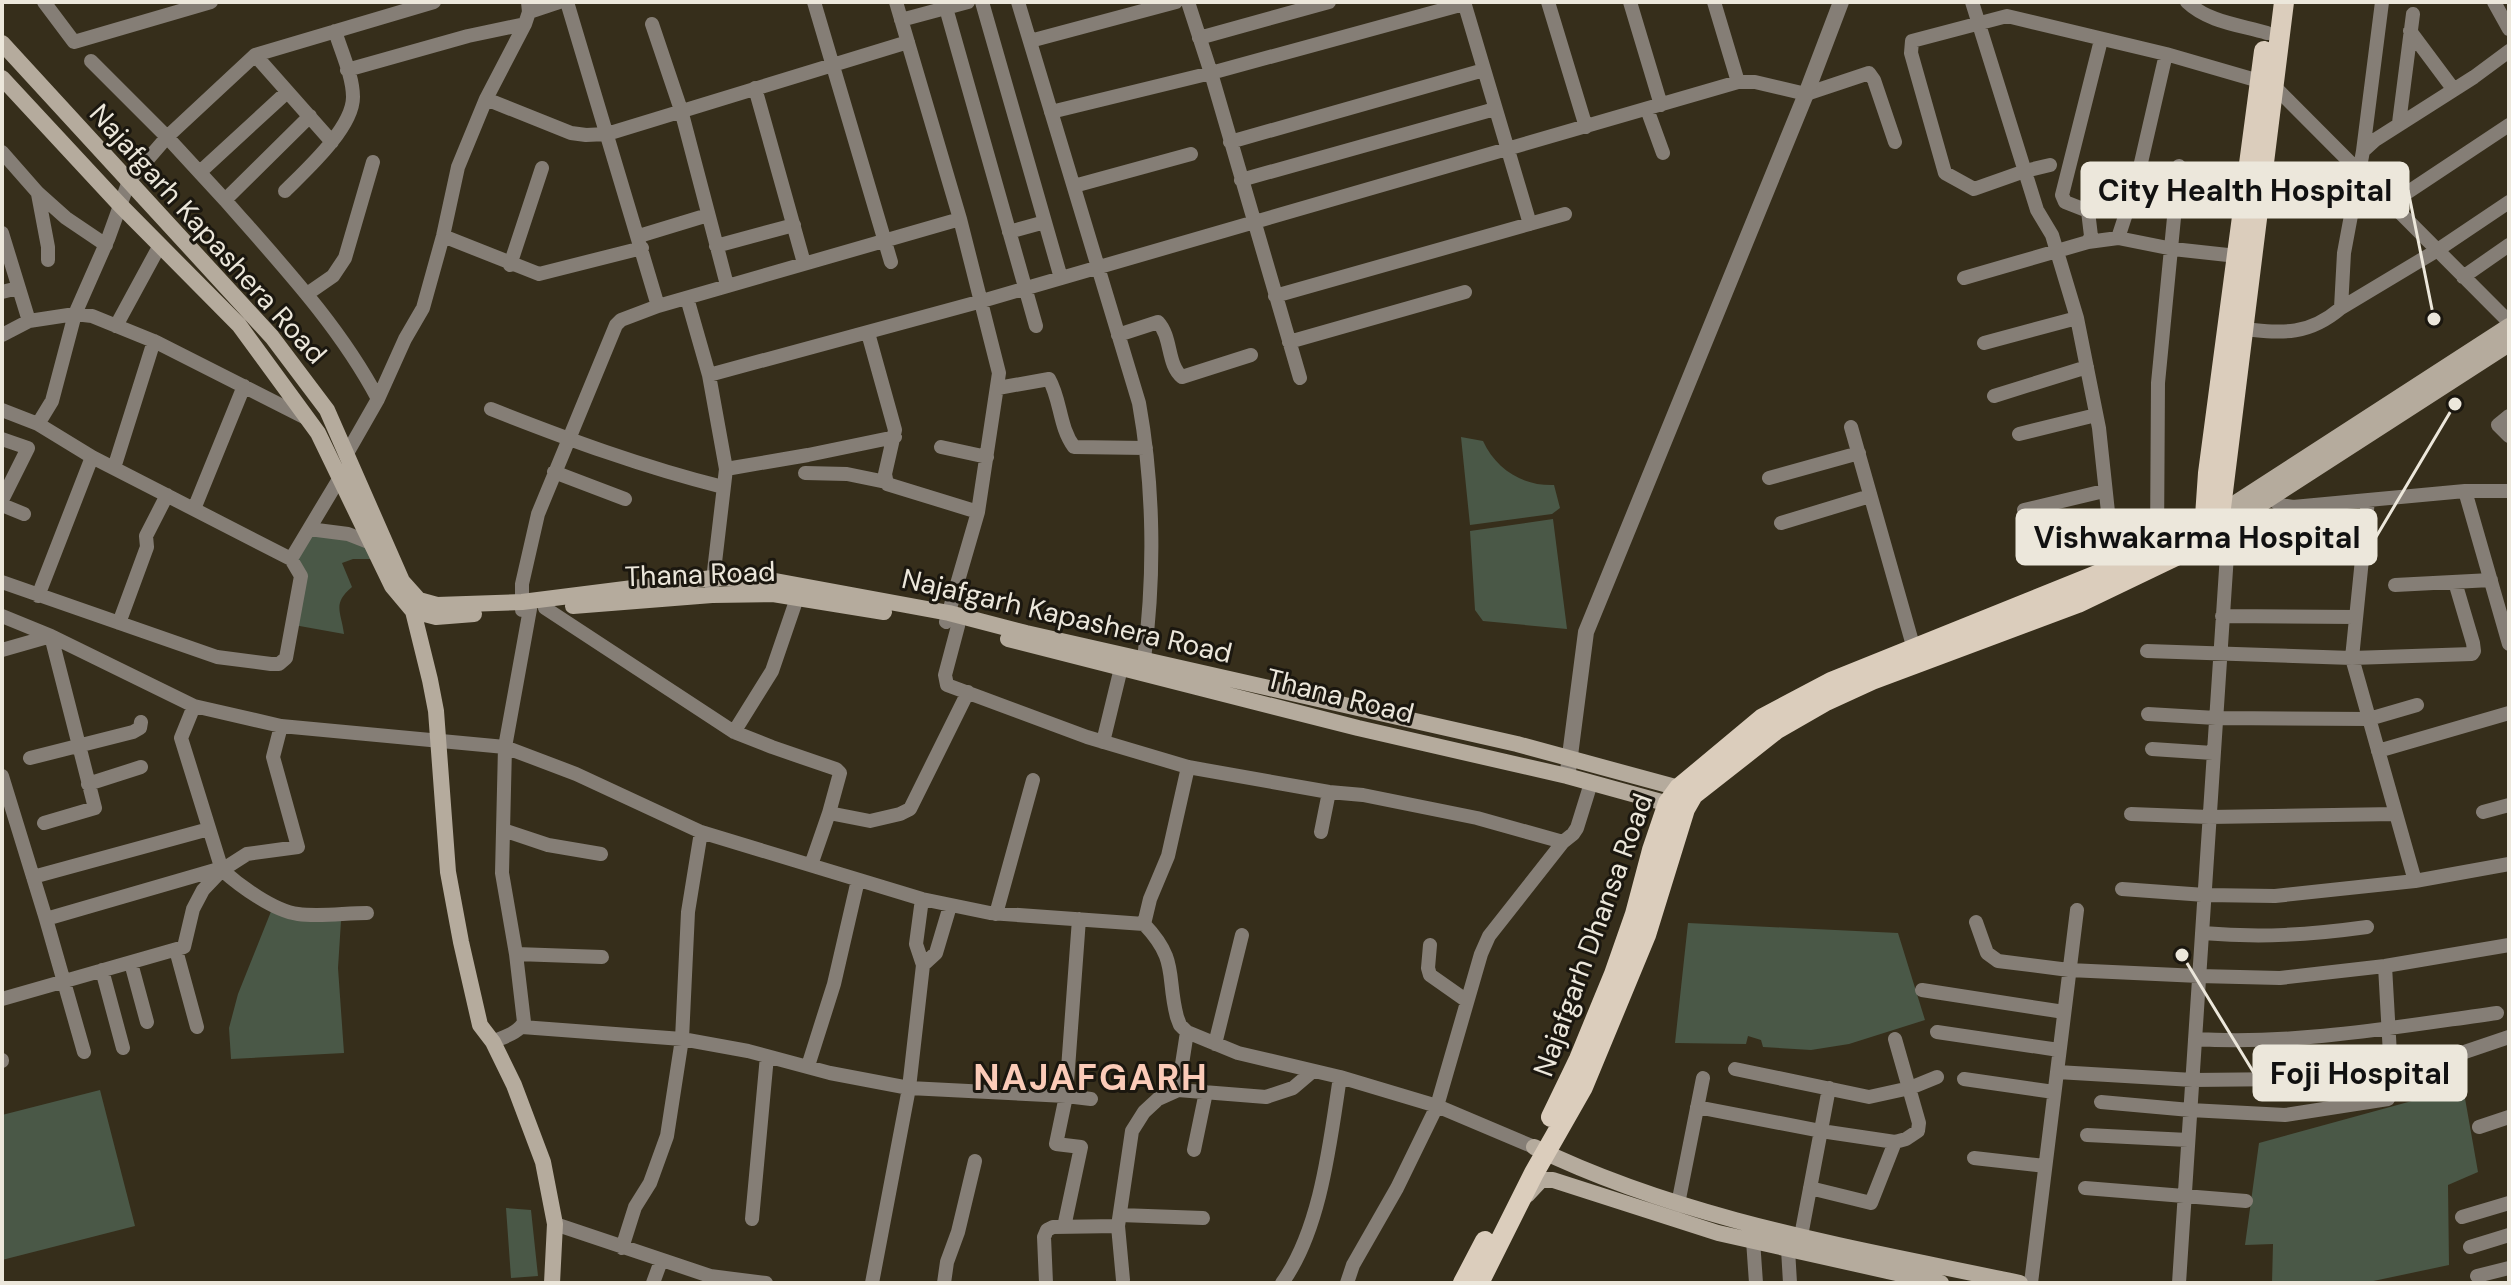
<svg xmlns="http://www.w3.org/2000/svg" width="2511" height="1285" font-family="'DM Sans',sans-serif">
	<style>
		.green { fill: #4a5847 }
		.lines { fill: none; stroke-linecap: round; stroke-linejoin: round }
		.minor { stroke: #857e76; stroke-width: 14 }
		.tertiary { stroke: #857e76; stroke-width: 16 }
		.secondary { stroke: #b5ab9d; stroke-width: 16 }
		.primary { stroke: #dbcdbc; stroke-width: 20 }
		.labels { text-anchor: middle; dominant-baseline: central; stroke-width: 6; stroke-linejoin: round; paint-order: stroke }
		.street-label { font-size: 28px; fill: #ece7db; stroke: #1b170f }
		.district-label { font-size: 36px; font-weight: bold; letter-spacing: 2px; fill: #fbcbb8; stroke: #1b170f }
		.leader { fill: none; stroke: #ece7db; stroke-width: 3 }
		.callout-dot { fill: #ece7db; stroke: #1b170f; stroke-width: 3 }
		.callout { fill: #ece7db; stroke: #ece7db; stroke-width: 3 }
		.callout-label { font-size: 30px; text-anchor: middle; font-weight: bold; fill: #111 }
	</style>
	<rect width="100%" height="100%" fill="#362e1b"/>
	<path class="green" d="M 1461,437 L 1483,441 C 1496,469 1522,486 1554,485 L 1560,508 L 1552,514 L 1470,525 Z
		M 1553,519 L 1567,629 L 1483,621 L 1475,610 L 1470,531 Z
		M 309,531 L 367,541 L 374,559 L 353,559 L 342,563 L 352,587 C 332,604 341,611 344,634 L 294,625 L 303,576 L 293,559 Z
		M 272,909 L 341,921 L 338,968 L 344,1053 L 231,1059 L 229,1028 L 238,994 Z
		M 1688,923 L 1898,933 L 1925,1020 L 1849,1044 L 1811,1050 L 1763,1047 L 1761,1040 L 1748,1036 L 1746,1044 L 1675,1043 Z
		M 2463,1087 L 2478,1172 L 2448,1185 L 2449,1265 L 2364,1283 L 2272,1283 L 2273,1244 L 2245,1245 L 2259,1143 Z
		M 100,1090 L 135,1226 L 2,1260 L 2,1115 Z
		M 506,1208 L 531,1210 L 538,1276 L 511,1278 Z"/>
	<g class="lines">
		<path class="minor" d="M 44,2 L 74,42 L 211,2
			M 567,2 L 658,306
			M 814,2 L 891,262
			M 896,2 L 960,219 L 999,373 L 978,512 L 946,622
			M 982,2 L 1061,278
			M 1018,2 L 1139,403 C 1154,486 1155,576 1144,659
			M 1188,2 L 1211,73 L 1300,378
			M 1464,2 L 1530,224
			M 1548,2 L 1586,127
			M 1630,2 L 1661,105
			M 1714,2 L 1738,82
			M 1972,2 L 2037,210 L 2052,235 L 2077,318 L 2099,428 L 2114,568
			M 2187,2 C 2208,22 2240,25 2267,33
			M 2494,2 L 2509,29
			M 946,8 L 1036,326
			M 529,12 L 559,2
			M 901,20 L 968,2
			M 652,24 L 681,110 L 727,285
			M 2410,31 L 2454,90
			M 1199,38 L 1329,2
			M 1030,41 L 1176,2
			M 255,55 L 332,142
			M 91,61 L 167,137 L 225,200 L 310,116
			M 347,70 L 468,36 L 525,24
			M 755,88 L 804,263
			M 486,99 L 571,133 L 586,135 L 607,134 L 908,42
			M 1647,109 L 1663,153
			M 1051,112 L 1211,73 L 1464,4
			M 2399,123 L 2413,14
			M 1230,142 L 1484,70
			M 2363,151 L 2382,2
			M 2,152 L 38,193 L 66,218 L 106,245
			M 2050,165 L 2025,171 L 1974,189 L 1945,173 L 1911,53 L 1912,41 L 2007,16 L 2166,54 L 2273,85 L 2509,322
			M 200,172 L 287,92
			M 1241,180 L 1495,109
			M 1074,186 L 1191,154
			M 285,191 C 306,170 353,128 353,97 C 353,76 341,51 335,31
			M 38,194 L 48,247 L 48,260
			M 225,200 C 280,263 339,325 378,399
			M 2390,204 L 2509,125
			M 1009,232 L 1045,222
			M 2,233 L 29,321
			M 443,236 L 539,274 L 642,248
			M 639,236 L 708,215
			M 2118,238 L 2137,180 L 2166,54
			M 2088,242 L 2118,238 L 2173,249 L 2237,256
			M 716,246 L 794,225
			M 510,265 L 542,168
			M 2463,277 L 2509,245
			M 1964,278 L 2088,242 L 2091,236 L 2088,211 L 2065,202 L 2062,195 L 2101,40
			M 2,292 L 18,288
			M 307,294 L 333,276 L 345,258 L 373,162
			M 1275,296 L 1565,214
			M 687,298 L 709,375 L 726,469 L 712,588
			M 2341,308 L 2436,251 L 2509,202
			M 116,326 L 160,245
			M 2243,329 C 2283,333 2308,336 2341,308 L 2344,253 L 2363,151 L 2375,140 L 2474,77 L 2509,51
			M 868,333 L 895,430 L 885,474 L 887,484 L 978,512
			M 2,335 L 29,321 L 75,314 L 92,316 L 156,342 L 306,418
			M 1118,335 L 1158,322 C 1172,337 1167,365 1182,377 L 1251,355
			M 1289,342 L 1465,292
			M 1984,343 L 2077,318
			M 709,375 L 982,301 L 1738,82 L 1755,82 L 1806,94 L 1869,73 L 1874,80 L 1895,142
			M 998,388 L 1049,379 C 1061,400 1059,427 1074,447 L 1146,448
			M 1994,396 L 2087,367
			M 491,409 C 567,439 643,467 723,487
			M 2,410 L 38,424 L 52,401 L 75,314 L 108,239 L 129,181 L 167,137 L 255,55 L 434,2
			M 2509,416 L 2498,425 L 2509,436
			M 1851,427 L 1914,649
			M 2019,434 L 2096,415
			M 2,439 L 28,448 L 2,500
			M 941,447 L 987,457
			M 346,455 L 378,399 L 405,339 L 423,308 L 443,236 L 458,167 L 486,99 L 525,24 L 529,12 L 528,2
			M 114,468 L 154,341
			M 726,469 L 808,455 L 895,437
			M 554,472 L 625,499
			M 805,473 L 847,474 L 886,482
			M 1769,478 L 1859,453
			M 2465,491 L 2509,644
			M 2270,497 L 2280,505 L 2293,507 L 2465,491 L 2509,491
			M 2368,500 L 2352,658 L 2415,881
			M 2,505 L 24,514
			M 194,509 L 244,386
			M 2024,510 L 2104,491
			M 1781,523 L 1870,496
			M 309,529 L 348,534 L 371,543
			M 2157,544 L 2158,383 L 2179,166
			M 291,559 L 339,479
			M 2,582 L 217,657 L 271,664 L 279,664 L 286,658 L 301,576 L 291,559 L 92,457 L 38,424
			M 2395,585 L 2491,580
			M 38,596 L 92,457
			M 545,608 L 734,732 L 772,747 L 836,769 L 840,773 L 829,813
			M 522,610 L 522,584 L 538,514 L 616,325 L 621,320 L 658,306 L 960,219
			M 2,616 L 51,636 L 194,706 L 281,726 L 505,747 L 576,774 L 701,832 L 922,899 L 990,913 L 1144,924 C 1179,961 1166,975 1177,1017 L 1180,1025 L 1187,1032 L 1238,1053 L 1340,1077 L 1437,1106 L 1534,1147
			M 2222,616 L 2356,617
			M 119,623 L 147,547 L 146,536 L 167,495
			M 958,626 L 945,675 L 947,685 L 1087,737 L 1188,767 L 1329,792 L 1363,795 L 1477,818 L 1563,842
			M 2,650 L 51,636 L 95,808 L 44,823
			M 2147,651 L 2352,658 L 2472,654 L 2474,651 L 2473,643 L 2455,582
			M 194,706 L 181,738 L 222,870 C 240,886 274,911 298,914 C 320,917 345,913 367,913
			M 2148,714 L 2216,718 L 2369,719 L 2417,705
			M 734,732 L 772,671 L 797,598
			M 1103,742 L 1121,668
			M 2152,749 L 2213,753
			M 2378,751 L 2509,713
			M 30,758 L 133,732 L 140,728 L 141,722
			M 2,776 L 46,919 L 222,868
			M 88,784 L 141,767
			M 2483,812 L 2509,805
			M 2131,814 L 2209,817 L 2396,814
			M 503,830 L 548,845 L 601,854
			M 1321,832 L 1329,792
			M 811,865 L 829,813 L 870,821 L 900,814 L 910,809 L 968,692
			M 33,877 L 209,829
			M 2122,889 L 2205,895 L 2275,896 L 2415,881 L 2509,864
			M 922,899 L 916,944 L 923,965 L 936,953 L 950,906
			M 996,914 L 1033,780
			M 46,919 L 84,1052
			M 1079,919 L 1066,1096 L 1091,1099
			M 1976,922 L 1987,953 L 1998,961 L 2069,970 L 2199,976 L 2280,978 L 2385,966 L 2509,945
			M 1144,924 L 1150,899 L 1168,856 L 1188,767
			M 2202,933 C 2261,938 2309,935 2367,927
			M 1430,945 L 1428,968 L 1430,975 L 1467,1001
			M 176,950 L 197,1027
			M 516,954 L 602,957
			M 131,963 L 147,1022
			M 102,970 L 123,1048
			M 1922,990 L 2064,1012
			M 2,999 L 184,947 L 193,909 L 203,890 L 222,870 L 247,854 L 298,847 L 273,757 L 281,726
			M 522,1027 L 682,1039 L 748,1051 L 830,1073 L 909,1088 L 1066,1096 L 1056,1144 L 1081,1147 L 1064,1227
			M 1937,1032 L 2059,1050
			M 2195,1039 C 2297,1045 2396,1027 2497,1013
			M 493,1042 C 503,1037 519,1033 524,1022 L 516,954 L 502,873 L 505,747 L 530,609
			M 1215,1044 L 1242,935
			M 2,1060 L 2,1061
			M 808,1066 L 834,984 L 858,880
			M 1735,1069 L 1869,1097 L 1910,1088 L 1937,1077
			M 2057,1072 L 2193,1080 L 2294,1079 L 2415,1066 L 2441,1060 L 2509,1037
			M 1964,1079 L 2054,1092
			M 1178,1090 L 1187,1032
			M 2101,1102 L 2190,1110 L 2285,1115 L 2388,1099 L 2392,1090 L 2385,966
			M 1697,1107 L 1821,1131 L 1895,1142 L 1906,1139 L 1918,1131 L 1919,1123 L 1895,1039
			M 2479,1127 L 2509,1117
			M 2087,1135 L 2188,1140
			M 1194,1150 L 1206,1092
			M 1974,1158 L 2045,1166
			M 1810,1188 L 1871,1203 L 1895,1142
			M 2085,1188 L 2246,1201
			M 1678,1204 L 1703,1078
			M 1120,1215 L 1203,1218
			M 2462,1217 L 2509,1203
			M 752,1219 L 767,1056
			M 555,1224 L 710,1276 L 766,1283
			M 1118,1226 L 1123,1280
			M 1801,1236 L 1829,1088
			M 1753,1240 L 1756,1283
			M 2470,1247 L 2509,1235
			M 622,1248 L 635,1207 L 650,1183 L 667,1136 L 682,1039 L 688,912 L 701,832
			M 1788,1249 L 1790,1283
			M 2477,1276 L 2509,1268
			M 653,1283 L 661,1261
			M 872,1283 L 909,1088 L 923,965
			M 944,1283 L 947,1262 L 958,1232 L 975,1161
			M 1046,1283 L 1044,1237 L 1047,1230 L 1053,1227 L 1118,1226 L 1132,1131 L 1144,1112 L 1158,1099 L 1178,1090 L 1266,1097 L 1293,1088 L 1313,1071
			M 1282,1283 C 1321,1229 1330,1142 1340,1077
			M 1347,1283 L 1353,1265 L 1397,1188 L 1437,1106 L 1481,954 L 1489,936 L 1563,842 L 1573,834 L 1577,828 L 1591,783
			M 2031,1283 L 2077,910
			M 2179,1283 L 2229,524"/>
		<path class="tertiary" d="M 1568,771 L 1586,632 L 1806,94 L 1841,2"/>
		<path class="secondary" d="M 2,43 L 272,337 L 327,410 L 402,581 L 419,600 L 437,605 L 522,602 L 712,578 L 770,580 L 949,613 L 1026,633 L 1517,744 L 1679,788 L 1688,793
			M 2,78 L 120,205 L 239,325 L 318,433 L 392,586 L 413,611 L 430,680 L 436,711 L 448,872 L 461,942 L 480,1025 L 493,1042 L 514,1085 L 543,1162 L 555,1224 L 552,1283
			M 2220,513 L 2509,326
			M 2218,532 L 2509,344
			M 573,606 L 712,595 L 773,594 L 884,612
			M 413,611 L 436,617 L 474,614
			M 1008,639 L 1358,728 L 1567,776 L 1676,806
			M 1534,1147 C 1686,1221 1855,1248 2020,1283
			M 1527,1195 L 1541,1180 L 1553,1180 L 1718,1233 L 1941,1283"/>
		<path class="primary" d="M 2204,531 L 2208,473 L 2264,51
			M 1551,1117 L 1579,1059 L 1614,974 L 1635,914 L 1652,850 L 1668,803 L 1679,788 L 1763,718 L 1831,682 L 2114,568 L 2220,513
			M 1463,1283 L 1485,1241
			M 1479,1283 L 1534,1173 L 1583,1087 L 1646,935 L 1685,809 L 1693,795 L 1777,729 L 1824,702 L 1872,680 L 2078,603 L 2203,543 L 2218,532 L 2284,2"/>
	</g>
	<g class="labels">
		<g class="street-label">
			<text transform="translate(208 234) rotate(48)">Najafgarh Kapashera Road</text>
			<text transform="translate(700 574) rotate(-2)">Thana Road</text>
			<text transform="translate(1067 616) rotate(13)">Najafgarh Kapashera Road</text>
			<text transform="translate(1340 696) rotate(14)">Thana Road</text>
			<text transform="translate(1593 935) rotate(-70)">Najafgarh Dhansa Road</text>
		</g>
		<g class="district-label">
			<text x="1091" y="1077">NAJAFGARH</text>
		</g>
	</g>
	<path class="leader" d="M2434 319L2408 190M2455 404L2376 537M2182 955L2254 1073"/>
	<g class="callout-dot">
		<circle cx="2434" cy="319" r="8"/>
		<circle cx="2455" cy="404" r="8"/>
		<circle cx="2182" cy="955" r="8"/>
	</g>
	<g class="callout">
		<rect x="2082" y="163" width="326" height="54" rx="8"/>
		<rect x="2017" y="510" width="359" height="54" rx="8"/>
		<rect x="2254" y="1046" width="212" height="54" rx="8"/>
	</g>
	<g class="callout-label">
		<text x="2245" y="201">City Health Hospital</text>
		<text x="2197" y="548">Vishwakarma Hospital</text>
		<text x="2360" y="1084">Foji Hospital</text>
	</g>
	<rect width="2511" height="1285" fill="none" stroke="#ece7db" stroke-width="8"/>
</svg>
